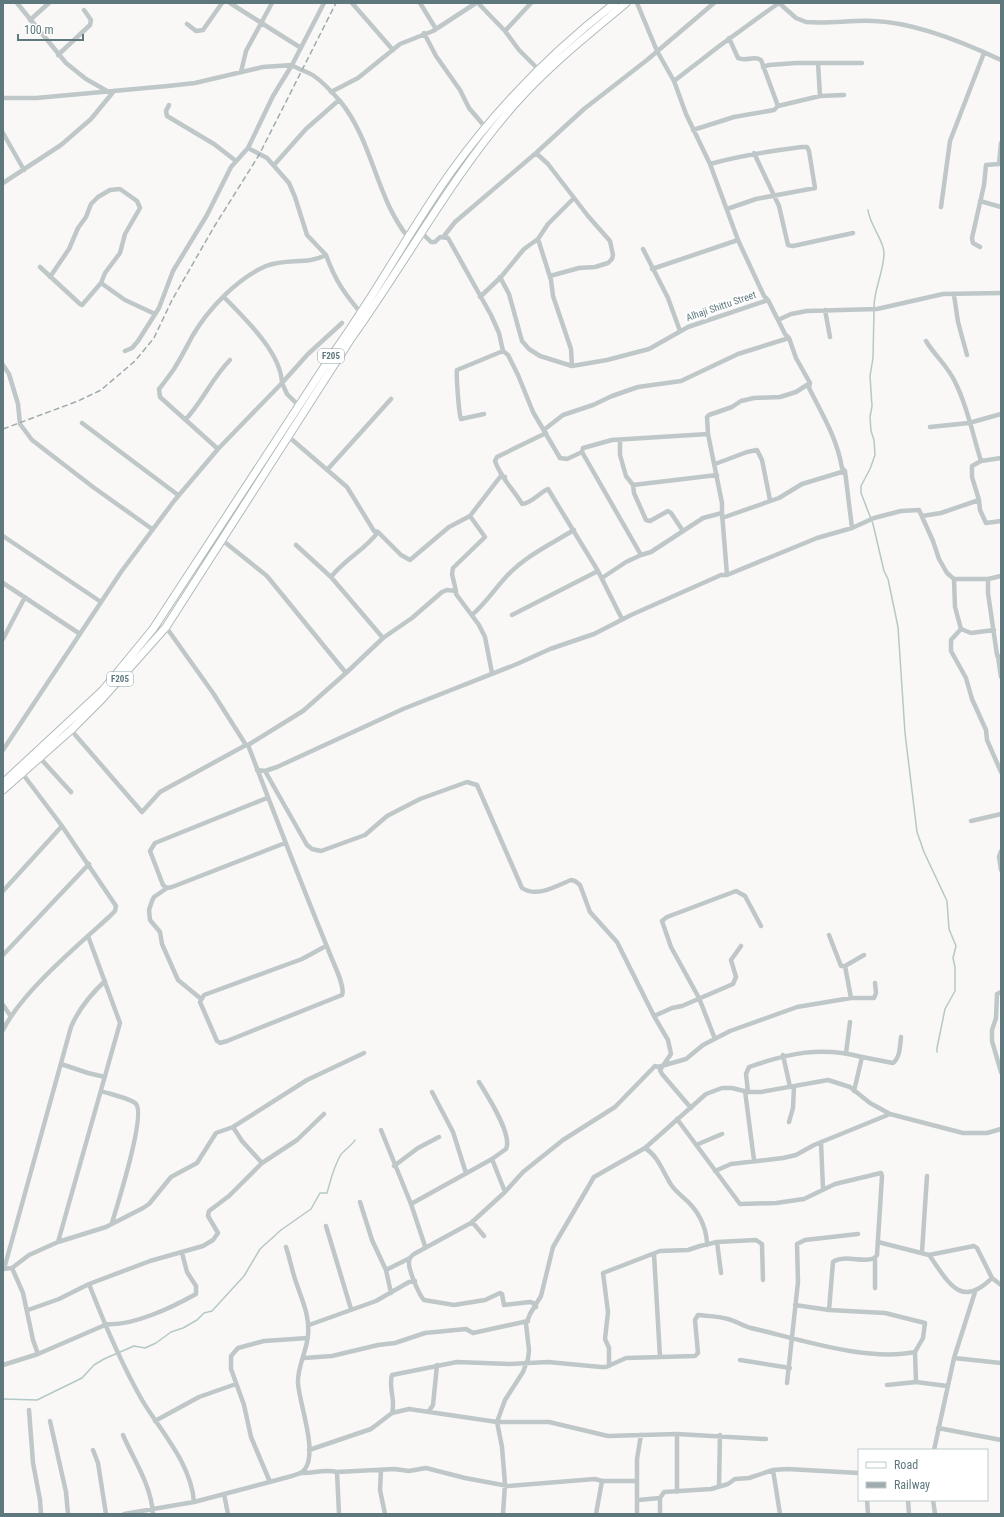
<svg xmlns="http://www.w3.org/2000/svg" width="1004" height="1517" font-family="'Roboto Condensed',sans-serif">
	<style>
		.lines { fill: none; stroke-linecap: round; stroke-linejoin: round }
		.stream { stroke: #b5c8c8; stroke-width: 1.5 }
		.primary-casing { stroke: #b1babc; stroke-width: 9 }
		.minor { stroke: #bfc7c9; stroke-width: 4.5 }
		.primary { stroke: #fff; stroke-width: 7 }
		.rail { stroke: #9fabae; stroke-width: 1.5; stroke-dasharray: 6 3; stroke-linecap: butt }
		.labels { text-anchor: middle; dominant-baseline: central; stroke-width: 4; stroke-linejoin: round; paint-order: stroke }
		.shield { fill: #fff; stroke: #8ea0a4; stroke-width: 1 }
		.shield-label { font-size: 9px; font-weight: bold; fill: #5e787d }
		.street-label { font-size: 10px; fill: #5e787d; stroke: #fff }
	</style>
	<rect width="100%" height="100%" fill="#f9f8f6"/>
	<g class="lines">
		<path class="stream" d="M 868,210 C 870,226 884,240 884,253 C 884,271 874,289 874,307
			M 874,311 L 873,358 L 870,376 L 872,406 L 870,417 L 871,431 L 874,440 L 875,455 L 870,469 L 861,486 L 861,493 L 873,524 L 884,571 L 888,579 L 898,627 L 905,733 L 917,832 L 924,852 L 947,901 L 949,929 L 956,946 L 953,958 L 955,967 L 955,991 L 945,1009 L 937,1048 L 937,1052
			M 3,1399 L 37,1400 L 82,1378 L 94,1365 L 104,1359 L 134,1346 L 145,1348 L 156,1343 L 171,1332 L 183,1328 L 197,1320 L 204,1313 L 212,1311 L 244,1276 L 260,1249 L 281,1230 L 311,1209 L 320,1193 L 327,1193 C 331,1179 333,1169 340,1156 C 343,1150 351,1147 355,1140"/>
		<g class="primary-casing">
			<path id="primary" d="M 3,783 L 103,690 L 153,629 L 332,355 C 375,296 409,231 451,172 C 497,108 553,51 615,3
				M 3,790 L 71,730 L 102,699 L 166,627 L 350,340 C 406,262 451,177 514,105 C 547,67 588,35 626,3"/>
		</g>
		<path class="minor" d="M 17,3 L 66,63 L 86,79 L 107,91
			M 230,3 L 301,48
			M 352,3 L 393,50
			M 420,3 L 436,29
			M 478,3 L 505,31
			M 531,3 L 505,31 L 519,50 L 539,70
			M 637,3 L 657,51 L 674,81 L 686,114 L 710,164 L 738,240 L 764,296 L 768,300 L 785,334 L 789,338 L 796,358 L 810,383 L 796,392 L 780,397 L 754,398 L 741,401 L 732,407 L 709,415 L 707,417 L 708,434
			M 779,3 L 796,18 L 806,22 C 828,24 851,20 873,21 C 913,22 965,43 1001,60
			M 30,20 L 49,3
			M 187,24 L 196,31 L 203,30 L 222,3
			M 424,33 L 436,56 L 460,90 L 469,108 L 486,128
			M 58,55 L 90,25 L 91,20 L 84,10
			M 818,63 L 820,96
			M 763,67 L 769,65 L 796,63 L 862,63
			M 241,72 L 246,51 L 272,3
			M 674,81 C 708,54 743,28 779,3
			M 331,92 L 358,78 L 400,44 L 433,31 L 476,3
			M 3,98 L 36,98 L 168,86 L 195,83 L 263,67 L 292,65 C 299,70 307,71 314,76 C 323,82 333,93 340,101 C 373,141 376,198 408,237
			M 169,105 L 166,111 L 167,116 L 214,144 L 236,161
			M 778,106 L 820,96 L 844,95
			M 693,130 L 734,117 L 774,110 L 778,106 L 761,60 C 754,55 746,62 738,58 L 729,38
			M 3,133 L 24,170
			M 248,148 L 267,158 L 289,183 L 295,197 L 307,235 L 326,255
			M 536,153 L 548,164 L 588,216 L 610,241 L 613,255 L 612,259 L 608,263 L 595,267 L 579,268 L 550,276
			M 754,153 L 779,206 L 788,245 L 793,246 L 853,233
			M 710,164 C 741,155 770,151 802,147 L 807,147 L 809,151 L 815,188 L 756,199 L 727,209
			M 274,165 L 306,129 L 339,100
			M 3,183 L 61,145 L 91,119 L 114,91
			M 980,201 L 1001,207
			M 941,207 L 950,141 L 984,53
			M 444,236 L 455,222 L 536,153 L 584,109 L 647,60 L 714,3
			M 538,239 L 551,280 L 553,296 L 571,349 L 572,366
			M 980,247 L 973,243 L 972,238 L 984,185 L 986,165 L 999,164 L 1001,143
			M 643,249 L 668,298 L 680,331
			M 40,267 L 80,304 L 82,305 L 101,283
			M 652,269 L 738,240
			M 50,277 L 69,249 L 78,228 L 86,217 L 91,204 L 98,197 L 110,190 L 120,189 L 137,201 L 140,208 L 125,234 L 120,253 L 105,273 L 101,283 L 125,300 L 155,314
			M 500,277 L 509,294 L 522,341 L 529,349 L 540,356 L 572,366 L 607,360 L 649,349 L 688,327 L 768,300
			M 954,295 L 958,322 L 967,355
			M 224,297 C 244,318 281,352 282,383 L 308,354 L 342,323
			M 480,297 L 501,277 L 524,249 L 538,239 L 548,224 L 574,198
			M 825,310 L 830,337
			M 778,320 L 791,314 L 807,311 L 877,309 L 943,294 L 1001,293
			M 926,341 C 935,356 949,367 956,384 C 968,408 973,436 981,461
			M 125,351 L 132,348 L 138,341 L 159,308 L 173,271 L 207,215 L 231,167 L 248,148 L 273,96 L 292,65 L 324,3
			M 3,365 L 9,374 L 18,404 L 20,424 L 32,440 L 93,487 L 152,529
			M 810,383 L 809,388 C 822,414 837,438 842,468 L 845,471 L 852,528
			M 299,406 L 287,394 L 282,383 L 218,449 L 160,397 L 159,389 C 164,383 169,376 174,369 C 181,358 187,346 193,335 C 209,308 238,278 266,266 C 288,258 307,265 326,255 C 335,280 344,293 361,313
			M 484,414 L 461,419 C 459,415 456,374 457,370 L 503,351
			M 186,419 C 203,401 212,378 230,360
			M 82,423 L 178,495
			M 930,427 L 969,423 L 1001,414
			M 545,429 L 563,415 L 593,405 L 612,396 L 638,387 L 681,381 L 738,354 L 789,338
			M 546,433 L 497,457 L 495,461 C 500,477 514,490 522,504 C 532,503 539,493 548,489 L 598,571 L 622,619
			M 289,437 L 347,487 L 374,531 L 378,532 C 365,550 345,559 331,577
			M 620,440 L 620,455 L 626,476 L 633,485 L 634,493 L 646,520 L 650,521 L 668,511 L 671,513 L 683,531
			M 582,452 L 641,555 L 651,552 L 703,518 L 722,513
			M 715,464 L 747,452 L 757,450 L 762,460 L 770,500
			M 327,470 L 391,399
			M 633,485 L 717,475
			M 979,500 L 972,477 L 972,466 L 981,461 L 1001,458
			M 922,516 L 941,513 L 979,500 L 980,510 L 986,523 L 1001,521
			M 722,518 L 779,498 L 802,484 L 845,471
			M 378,532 L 401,555 L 410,560 L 449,527 L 470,516 L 500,477 L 505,477
			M 3,536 L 101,602
			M 222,540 L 267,576 L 346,673 L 303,711 L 248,745
			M 296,545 L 331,577 L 383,638 L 346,673
			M 727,575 L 817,538 L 852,528 L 874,518 L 901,511 L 919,510 L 933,541 L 939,559 L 947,573 L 954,579 L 988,579 L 1001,576
			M 602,578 L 626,562 L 641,555
			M 954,579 L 955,607 L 961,629 L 971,633 L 994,630
			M 988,579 L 988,593 L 997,655 L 998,657 L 1001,656
			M 3,583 L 80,634
			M 456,591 L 452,574 L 453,568 L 485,537 L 470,516
			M 472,615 C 486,603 494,590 505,578 C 523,557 551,544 574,530
			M 512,615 L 598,571
			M 166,627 L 213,693 L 246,745 L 248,745 C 274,813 300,881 328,949 C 331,959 346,986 342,995 L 227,1041 L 220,1043 L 217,1041 L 200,1002 L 204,995 L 302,959 L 326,946
			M 961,629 L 951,640 L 951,651 L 966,678 L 972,699 L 986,730 L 987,740 L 1001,772
			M 383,638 L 412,618 L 442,592 L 447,590 L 456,591 L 456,594 L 479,625 L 485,637 L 492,673
			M 3,639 L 25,597
			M 998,657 L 1001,677
			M 71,730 L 142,812 L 160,792 L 246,745
			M 3,750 L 121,572 L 174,501 L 218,449
			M 40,758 L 71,792
			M 257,770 L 265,771 L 277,767 L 403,709 L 517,664 L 550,649 L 594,634 L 631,615 L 721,575 L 727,575 L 722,513 L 722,503 L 708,434 L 612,440 L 583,448 L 582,452 L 567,459 L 560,458 L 533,412 L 518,375 L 508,355 L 503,351 L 499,333 L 491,315 L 448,238 L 440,237 L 435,242 L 431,242 L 422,233
			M 265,771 L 307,845 L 312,849 L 321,851 L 365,835 L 387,816 L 420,799 L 467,782 L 477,785 L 522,888 C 537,898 556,886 571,880 L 575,881 L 580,885 L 590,912 L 617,942 L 654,1016 L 668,1040 L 671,1054 L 660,1070 L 662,1074 L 691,1108
			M 267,798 L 155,843 L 150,851 L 163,885 L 167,888 L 172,887 L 285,843
			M 971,821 L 1001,814
			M 1001,851 L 999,857 L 1001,870
			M 167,888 L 154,897 L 152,901 L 149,910 L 150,920 L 160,932 L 162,944 L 178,980 L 200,998
			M 3,891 L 62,826
			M 829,935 L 841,966 L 845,966
			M 3,955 L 89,864
			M 1001,992 L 997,994 L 996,1018 L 992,1030 L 992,1041 L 1001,1072
			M 851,998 L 845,966 L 864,955
			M 3,1005 L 10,1015
			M 654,1016 L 672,1008 L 682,1006 L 733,984 L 736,977 L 731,960 L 741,946
			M 3,1030 C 22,992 77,946 109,917 L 115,911 L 116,906 L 62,826 L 22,773
			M 715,1039 L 699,998 L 671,947 L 662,921 L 667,917 L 736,891 L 745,896 L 761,926
			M 846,1053 L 850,1022
			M 783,1055 L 790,1087
			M 61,1064 L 88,1073 L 105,1077
			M 479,1082 C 487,1095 513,1135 506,1149 L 492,1159
			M 101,1091 C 109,1094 131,1098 136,1104 C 146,1115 117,1206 112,1223
			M 745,1091 L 754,1160
			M 854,1091 L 862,1057 L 893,1063 C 900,1058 900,1046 901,1037
			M 432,1092 L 453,1132 L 466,1173
			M 748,1092 L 746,1074 L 749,1067 C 789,1053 821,1046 862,1057
			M 677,1119 L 740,1204 L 776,1203 L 804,1199 L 835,1184 L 881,1173 L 882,1176 L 877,1255 C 871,1266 844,1253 833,1262 L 829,1310
			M 789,1122 L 793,1108 L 794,1086
			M 233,1127 L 307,1080 L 364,1053
			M 381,1130 L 411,1204 L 492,1159 L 505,1192
			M 821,1142 L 823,1189
			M 696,1145 L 722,1134
			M 645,1148 C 658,1156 662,1170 670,1183 C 675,1192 684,1197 691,1205 C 701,1216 707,1231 707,1245
			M 394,1166 L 418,1148 L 439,1137
			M 715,1171 L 731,1164 L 783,1158 L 796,1155 L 814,1145 L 890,1114
			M 360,1202 L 372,1240 L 386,1270
			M 411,1204 L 425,1246
			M 471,1223 L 505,1192 L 523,1172 L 563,1140 L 615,1107 L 655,1066 L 658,1067 L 686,1059 L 703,1045 L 730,1031 L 797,1007 L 851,998 L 874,998 L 876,993 L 875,983
			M 326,1226 L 351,1309
			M 484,1236 L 473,1223 L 469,1224 L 414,1254 C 411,1256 409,1258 409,1262 C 408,1269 419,1295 424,1300 L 454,1305 L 485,1300 L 500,1293 L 502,1294 L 504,1305 L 530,1302 L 533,1303 L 536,1307
			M 58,1242 L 120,1023 L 88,936
			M 717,1242 L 721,1273
			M 878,1242 L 929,1255 L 974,1246 L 977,1248 L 992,1278 C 960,1310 948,1281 929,1255
			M 922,1252 L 927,1176
			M 654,1254 L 660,1357
			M 875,1259 L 875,1288
			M 12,1268 L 23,1293 L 33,1340 L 38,1354 L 105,1325
			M 3,1269 L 12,1268 L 29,1255 L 58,1242 L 106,1227 L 143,1208 L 149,1204 L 171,1177 L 197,1163 L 216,1133 L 233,1127 L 242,1141 L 262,1163
			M 4,1269 L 71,1027 C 79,1008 90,995 105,981
			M 992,1278 L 1001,1285
			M 89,1284 C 104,1323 121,1363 142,1400 C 161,1432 191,1463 194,1502
			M 975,1292 L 954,1358 L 1001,1363
			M 391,1293 L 386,1270 L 410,1258
			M 795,1305 L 829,1310 L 885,1313 L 925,1323 L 923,1338 L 915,1352 L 916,1382
			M 28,1310 L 59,1299 L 89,1284 L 150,1261 L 203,1246 L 213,1240 L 218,1233 L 208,1216 L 209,1211 L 229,1196 L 262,1163 L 297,1140 L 324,1114
			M 105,1324 C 131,1327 173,1307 196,1294 L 196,1286 L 187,1272 L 182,1253
			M 309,1325 L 376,1301 L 409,1282 L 415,1281
			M 304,1358 L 332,1356 L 378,1345 L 395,1343 L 425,1333 L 466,1329 L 473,1333 L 528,1321
			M 740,1360 L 790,1368
			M 3,1365 L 38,1354
			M 609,1366 L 609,1348 L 605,1339 L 608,1312 L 603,1273 L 660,1251 L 688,1250 L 700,1246 L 717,1242 L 756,1240 L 762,1244 L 763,1280
			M 787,1383 L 798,1282 L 797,1244 L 805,1240 L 858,1234
			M 887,1385 L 916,1382 L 947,1386
			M 29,1410 L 33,1463 L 40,1500 L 41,1514
			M 429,1411 L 433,1405 L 437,1365
			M 392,1413 C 396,1400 388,1387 392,1375 L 457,1362 L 510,1364 L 548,1362 L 601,1367 L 606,1367 L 626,1358 L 695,1356 L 698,1353 L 695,1320 L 698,1315 C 708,1316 719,1316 728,1319 C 736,1321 743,1326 751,1328 C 799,1339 866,1362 915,1352
			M 50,1421 L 66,1492 L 68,1514
			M 155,1421 L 199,1397 L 236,1384
			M 938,1428 L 1001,1440
			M 123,1435 C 134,1461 151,1484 153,1514
			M 93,1450 L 98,1463 L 106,1514
			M 309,1450 L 371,1429 L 392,1413 L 409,1409 L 497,1422 L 549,1422 L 608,1436 L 677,1434 L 766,1439
			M 934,1450 L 954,1358
			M 381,1470 L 380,1490 L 385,1514
			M 773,1470 L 780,1514
			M 337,1472 L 339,1514
			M 301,1473 C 314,1473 325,1469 337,1472 L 394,1469 L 409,1471 L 426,1468 L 465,1478 L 508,1486 L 595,1479 L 602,1481 L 596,1514
			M 602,1481 L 637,1481
			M 270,1482 L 251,1437 L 244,1405 L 231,1369 L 231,1356 L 238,1348 L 264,1341 L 308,1338
			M 719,1486 L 720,1435
			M 677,1492 L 677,1434
			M 224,1494 L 228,1514
			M 638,1500 L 660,1498
			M 867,1500 L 868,1514
			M 908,1500 L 909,1514
			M 933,1500 L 935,1514
			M 124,1514 L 194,1502 L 292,1476 C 297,1474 302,1474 305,1469 C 318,1451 299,1403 298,1383 C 297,1367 307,1351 308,1335 C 310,1316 302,1300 296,1282 C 292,1271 290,1259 286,1247
			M 503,1514 L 505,1484 L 502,1447 L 497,1422 L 505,1400 L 523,1372 L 528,1359 L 529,1350 L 526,1324 L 530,1314 L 541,1296 L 553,1247 L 594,1177 L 645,1148 L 706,1094 L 722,1088 L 732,1088 L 748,1092 L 761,1092 L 828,1080 L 850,1087 L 870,1103 L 890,1114 L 963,1133 L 987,1133 L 1001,1129
			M 637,1514 L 637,1459 L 641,1435
			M 660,1514 L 660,1498 L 664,1492 L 711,1489 L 728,1484 L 735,1479 L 749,1478 L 773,1470 L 787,1469 L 859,1473"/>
		<use href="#primary" class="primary"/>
		<path class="rail" d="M 3,429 L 78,401 L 101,390 L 135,361 L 154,338 L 172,300 L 214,227 L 259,155 L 336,3"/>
	</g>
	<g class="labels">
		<g class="shield">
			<rect x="318" y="349" width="26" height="14" rx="3"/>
			<rect x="107" y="672" width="26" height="14" rx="3"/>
		</g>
		<g class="shield-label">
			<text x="331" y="356">F205</text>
			<text x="120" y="679">F205</text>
		</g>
		<g class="street-label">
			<text transform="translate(721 306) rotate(-19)">Alhaji Shittu Street</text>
		</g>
	</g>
	<rect width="1004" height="1517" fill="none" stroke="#5e787d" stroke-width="8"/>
	<rect x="858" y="1449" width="130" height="52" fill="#ffffff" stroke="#bfc9cb"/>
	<rect x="866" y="1462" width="20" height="6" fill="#ffffff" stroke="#bfc9cb"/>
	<text x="894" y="1469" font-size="12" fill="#5e787d">Road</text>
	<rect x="866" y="1482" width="20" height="6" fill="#9fabae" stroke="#bfc9cb"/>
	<text x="894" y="1489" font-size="12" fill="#5e787d">Railway</text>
	<path d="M18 34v6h65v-6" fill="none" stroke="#5e787d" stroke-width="2"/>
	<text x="24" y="34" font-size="12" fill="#5e787d" stroke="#ffffff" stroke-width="3" paint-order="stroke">100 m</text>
</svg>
